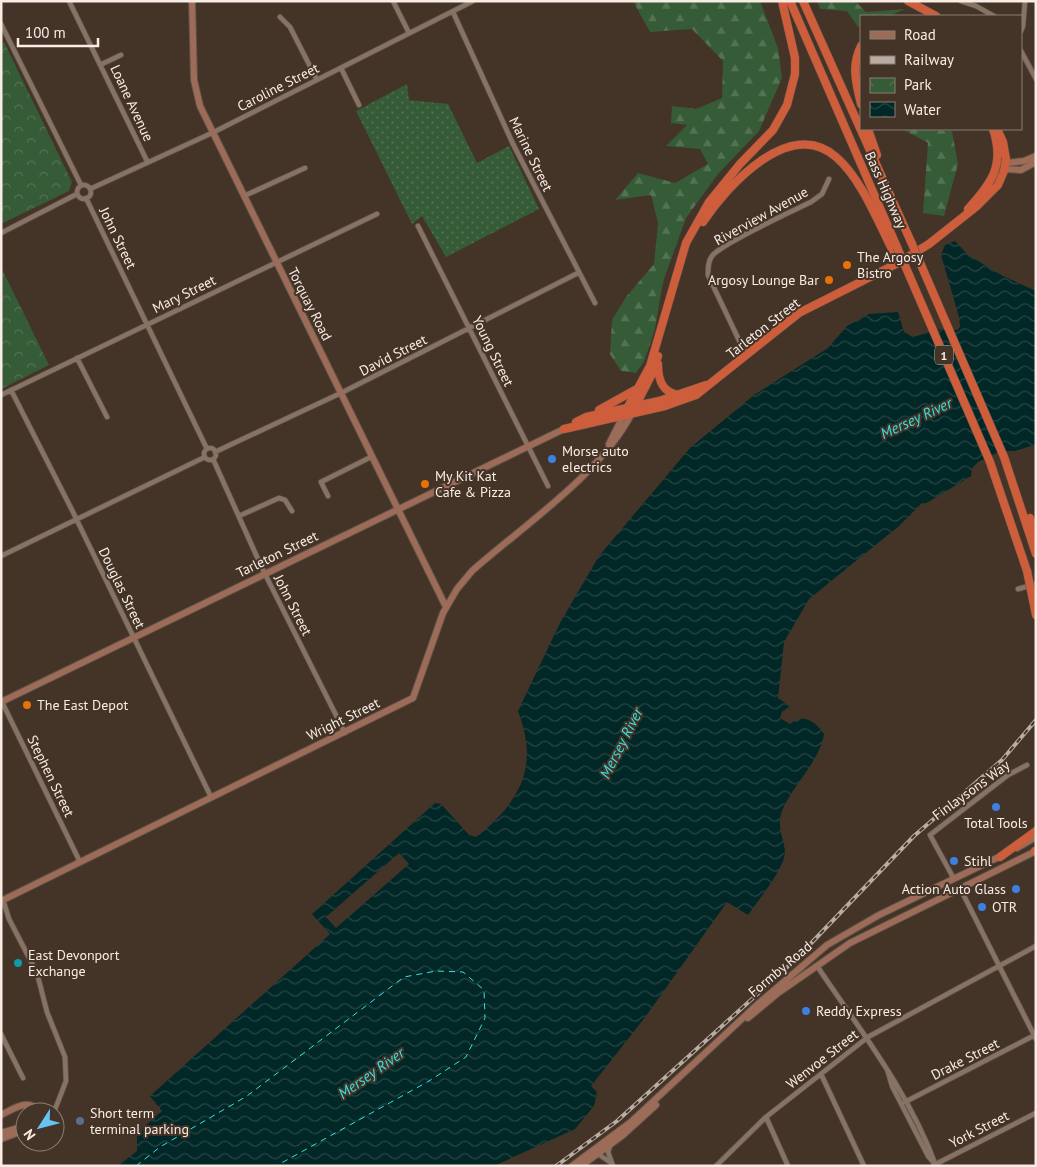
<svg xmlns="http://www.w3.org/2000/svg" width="1037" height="1167" font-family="'PT Sans',sans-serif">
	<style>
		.grass { fill: url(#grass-dots) }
		.forest { fill: url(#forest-firs) }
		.park { fill: url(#park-crowns) }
		.water { fill: url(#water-waves) }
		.pier { fill: #443327 }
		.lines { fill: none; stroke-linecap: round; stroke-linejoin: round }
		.ferry { stroke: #35e3e5; stroke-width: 1; stroke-dasharray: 6 5; stroke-linecap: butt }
		.street-casing { stroke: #605147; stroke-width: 6 }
		.secondary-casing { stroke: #605147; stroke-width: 8 }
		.highway-casing { stroke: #605147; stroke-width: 9 }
		.street { stroke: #877365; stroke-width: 4.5 }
		.secondary { stroke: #9c6c58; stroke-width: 6 }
		.highway { stroke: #cd5d3b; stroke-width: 8 }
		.rail-casing { stroke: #b9aca3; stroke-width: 4 }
		.rail { stroke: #443327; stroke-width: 2; stroke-dasharray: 5.5; stroke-linecap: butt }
		.highway-bridge-casing { stroke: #605147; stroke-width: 9; stroke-linecap: butt }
		.highway-bridge { stroke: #cd5d3b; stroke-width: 8 }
		.food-dot { fill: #e8710a; stroke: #443327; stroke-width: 2 }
		.shop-dot { fill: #3f7fe0; stroke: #443327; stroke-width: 2 }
		.culture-dot { fill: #0f9aa8; stroke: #443327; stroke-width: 2 }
		.service-dot { fill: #5c6f8a; stroke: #443327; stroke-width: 2 }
		.labels { text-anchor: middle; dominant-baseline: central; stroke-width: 4; stroke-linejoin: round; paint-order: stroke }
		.shield { fill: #443327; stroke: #c2b4ac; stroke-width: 1 }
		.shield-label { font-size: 12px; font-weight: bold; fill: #f8ece5 }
		.street-label { font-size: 14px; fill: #f8ece5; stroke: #443327 }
		.poi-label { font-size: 14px; fill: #f8ece5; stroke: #443327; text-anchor: start }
		.water-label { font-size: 15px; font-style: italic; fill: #35e3e5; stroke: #443327 }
	</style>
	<defs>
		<pattern id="grass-dots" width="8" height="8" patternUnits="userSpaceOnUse" patternTransform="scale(1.25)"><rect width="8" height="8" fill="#355b37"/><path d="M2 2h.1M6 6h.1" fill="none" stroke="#537354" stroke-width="1.8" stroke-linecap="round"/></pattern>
		<pattern id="forest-firs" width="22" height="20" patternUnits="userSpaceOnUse" patternTransform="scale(1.25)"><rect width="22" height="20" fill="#355b37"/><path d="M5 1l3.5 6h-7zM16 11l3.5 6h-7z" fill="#537354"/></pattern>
		<pattern id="park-crowns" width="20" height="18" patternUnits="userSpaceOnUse" patternTransform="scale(1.25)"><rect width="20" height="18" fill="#355b37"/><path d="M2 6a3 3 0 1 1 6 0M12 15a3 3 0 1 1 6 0" fill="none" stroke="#537354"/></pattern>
		<pattern id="water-waves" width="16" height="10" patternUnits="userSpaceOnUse" patternTransform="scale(1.25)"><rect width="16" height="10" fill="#012727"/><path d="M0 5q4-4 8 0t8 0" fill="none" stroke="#274646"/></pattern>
	</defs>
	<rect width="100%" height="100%" fill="#443327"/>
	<path class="grass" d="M 407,84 L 409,100 L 448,104 L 477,163 L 509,146 L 539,209 L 446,257 L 422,216 L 412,224 L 356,111 Z"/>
	<path class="forest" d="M 633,1 L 760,1 L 778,48 L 782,78 L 759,131 L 718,174 L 686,218 L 663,282 L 655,329 L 644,362 L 636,373 L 621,371 L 610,354 L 612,320 L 626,297 L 654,264 L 658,223 L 651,195 L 615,200 L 638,173 L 675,183 L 708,164 L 700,149 L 666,146 L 687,125 L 671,123 L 672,106 L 696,109 L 722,98 L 723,61 L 692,29 L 650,32 Z
		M 817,1 L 855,1 L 866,12 L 905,9 L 889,16 L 861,16 L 861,26 L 858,27 L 847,11 L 820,9 Z
		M 902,129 L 952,131 L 958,164 L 944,216 L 923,213 L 928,143 Z"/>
	<path class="park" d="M 4,42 L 72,182 L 69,191 L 1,224 L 1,44 Z
		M 1,267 L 49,365 L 1,389 Z"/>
	<path class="water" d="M 955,241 L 968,255 L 1003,276 L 1036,291 L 1036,447 L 1031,446 L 1015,451 L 1000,451 L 978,462 L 972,468 L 971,476 L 925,504 L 922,503 L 899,526 L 809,599 L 784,642 L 778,698 L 790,706 L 782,712 L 780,718 L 790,724 C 803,713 815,721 824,734 C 819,763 793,784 782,811 C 776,826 784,838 785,852 C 785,868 757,902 748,915 L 727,902 L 646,1016 L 591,1086 L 597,1092 L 594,1106 L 575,1129 L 494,1166 L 118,1166 L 137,1151 L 137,1133 L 162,1111 L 150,1096 L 330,934 L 312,914 L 435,803 L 441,804 L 469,835 L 476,837 C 487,830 495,820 504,811 C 531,778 532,749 518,711 L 560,623 L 599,556 L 690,448 L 754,395 L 828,348 L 847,326 L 869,314 L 898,312 L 904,332 L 913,337 L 942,329 L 957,330 L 960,327 L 959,317 L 941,255 L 945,245 Z"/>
	<path class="pier" d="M 399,853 L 409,864 L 336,928 L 326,917 Z"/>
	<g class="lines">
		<path class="ferry" d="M 136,1166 L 160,1147 L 247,1096 L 404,977 L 436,971 L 463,972 L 484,990 L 485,1018 L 466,1057 L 429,1081 L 276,1166"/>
		<g class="street-casing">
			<path id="street" d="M 69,1 L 147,161
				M 393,1 L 409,33
				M 961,1 L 976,6 L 994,16
				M 453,12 L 513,144 L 595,303
				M 280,17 L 290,27 L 317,80
				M 1,24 L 81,185
				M 1021,31 L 1023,26 L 1025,1
				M 1021,51 L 1036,79
				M 102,64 L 121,55
				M 341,68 L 359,105
				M77 192a7 7 0 1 1 14 0a7 7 0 1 1-14 0Z
				M 90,189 L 212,133 L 473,1
				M 244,196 L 305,168
				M 86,198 L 207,449
				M 418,226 L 548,486
				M 1,233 L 77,194
				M 746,355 L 708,275 C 708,268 708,261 712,256 C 722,243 793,211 811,202 L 822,194 L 829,179
				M 77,358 L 107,417
				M 11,390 L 72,510 L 211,797
				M 1,395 L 377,214
				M204 454a6 6 0 1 1 12 0a6 6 0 1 1-12 0Z
				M 215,452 L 341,393 L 578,273
				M 213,459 L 262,568 L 345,733
				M 328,496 L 321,482 L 371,457
				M 239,516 L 279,498 L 285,500 L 292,511
				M 1,556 L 205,457
				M 1018,589 L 1036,584
				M 1,700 L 80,862
				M 954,879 L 930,835 L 1008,775 L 1027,765
				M 960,888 L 1036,1039
				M 3,900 L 9,919 L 37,973 L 47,1012 L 65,1057 L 66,1081 L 54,1112
				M 817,966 C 860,1030 909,1092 936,1166
				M 1,1034 L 23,1078
				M 888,1072 L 892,1086 L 928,1156 L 934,1163
				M 821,1074 L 864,1166
				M 905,1102 L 1035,1035
				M 766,1117 L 788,1166
				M 610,1146 L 608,1152 L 613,1166
				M 598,1154 L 610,1162
				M 934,1165 L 1036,1113
				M 716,1166 L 766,1117 L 868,1037 L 1036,946"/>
		</g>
		<g class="secondary-casing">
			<path id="secondary" d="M 192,1 L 194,80 L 200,106 L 446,607
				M 1006,163 L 1024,161 L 1036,156
				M 1005,169 L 1021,170 L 1036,162
				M 609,444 L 624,414
				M 1,702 L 564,429
				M 1017,848 L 1036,837
				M 1,901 L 413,698 L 443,613 L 457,589 L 472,571 C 524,525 601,474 632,413
				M 748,1018 L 778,993 L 850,943 L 1036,851
				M 1,1115 C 13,1109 30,1097 38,1112
				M 1,1133 L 25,1126
				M 1,1139 L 25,1130
				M 572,1166 L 631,1122 L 759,1003 L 827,945 L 879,915 L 1003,855
				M 581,1166 L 623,1135 L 656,1105"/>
		</g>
		<g class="highway-casing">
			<path id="highway" d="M 790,1 L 897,247
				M 803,1 L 912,244
				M 908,1 L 936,16
				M 861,46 C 851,66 856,83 861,104
				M 868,129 L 877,155
				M 968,209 C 992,183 1005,165 993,129
				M 703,222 C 727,186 790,116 836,157 C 861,178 878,222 893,251
				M 658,364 C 658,378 661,392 678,395
				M 635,407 L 652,374 L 658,356
				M 599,410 L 635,390
				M 624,414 L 650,366 L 686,243 L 709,202 L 740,164 L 773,130 L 787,105 L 795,74 L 795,58 L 782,1
				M 576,422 L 586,417 L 659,401 L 706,385
				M 564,429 L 665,406 L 696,395 L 799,313 L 898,263 L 929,244 L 977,206 L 998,185 L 1004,171 L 1006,159 L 1003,142 L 997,129
				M 1004,457 L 1036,554
				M 990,462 L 1027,571
				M 1030,518 L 1036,534
				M 1033,600 L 1036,615
				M 1035,851 L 1036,851
				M 1000,857 L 1036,831"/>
		</g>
		<use href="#street" class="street"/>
		<use href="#secondary" class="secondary"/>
		<use href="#highway" class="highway"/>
		<g class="rail-casing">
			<path id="rail" d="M 556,1166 L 617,1121 L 794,961 L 914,836 L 1002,760 L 1036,720"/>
		</g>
		<use href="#rail" class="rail"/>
		<g class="highway-bridge-casing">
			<path id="highway-bridge" d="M 912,244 L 1004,457
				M 897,247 L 990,462
				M 1027,571 L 1033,600"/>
		</g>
		<use href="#highway-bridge" class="highway-bridge"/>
	</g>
	<g class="food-dot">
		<circle cx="847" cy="265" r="5"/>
		<circle cx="829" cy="280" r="5"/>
		<circle cx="425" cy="484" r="5"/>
		<circle cx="27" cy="705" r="5"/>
	</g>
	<g class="shop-dot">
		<circle cx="552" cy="459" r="5"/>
		<circle cx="996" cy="807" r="5"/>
		<circle cx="954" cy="861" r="5"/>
		<circle cx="1016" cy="889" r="5"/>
		<circle cx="982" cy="907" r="5"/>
		<circle cx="806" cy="1011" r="5"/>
	</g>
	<circle class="culture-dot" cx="18" cy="963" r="5"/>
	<circle class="service-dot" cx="80" cy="1121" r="5"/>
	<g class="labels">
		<rect class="shield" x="935" y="345.5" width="18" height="19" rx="4"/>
		<g class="shield-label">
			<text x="944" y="355">1</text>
		</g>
		<g class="street-label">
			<text transform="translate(278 87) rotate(-27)">Caroline Street</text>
			<text transform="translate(132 103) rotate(65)">Loane Avenue</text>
			<text transform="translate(531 154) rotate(64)">Marine Street</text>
			<text transform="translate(886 190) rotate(66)">Bass Highway</text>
			<text transform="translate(761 216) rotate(-29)">Riverview Avenue</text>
			<text transform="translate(118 238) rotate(64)">John Street</text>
			<text transform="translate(184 294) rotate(-26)">Mary Street</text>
			<text transform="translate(310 304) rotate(63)">Torquay Road</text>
			<text transform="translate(763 328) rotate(-38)">Tarleton Street</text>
			<text transform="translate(493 351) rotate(64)">Young Street</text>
			<text transform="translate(393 355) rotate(-27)">David Street</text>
			<text transform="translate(277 554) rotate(-26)">Tarleton Street</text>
			<text transform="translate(122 588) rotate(64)">Douglas Street</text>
			<text transform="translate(293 605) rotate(63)">John Street</text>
			<text transform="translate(343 719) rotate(-26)">Wright Street</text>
			<text transform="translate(51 776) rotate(64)">Stephen Street</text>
			<text transform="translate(971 790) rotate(-36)">Finlaysons Way</text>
			<text transform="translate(780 969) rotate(-40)">Formby Road</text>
			<text transform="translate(822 1059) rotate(-38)">Wenvoe Street</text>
			<text transform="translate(965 1059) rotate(-27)">Drake Street</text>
			<text transform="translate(979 1129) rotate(-27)">York Street</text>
		</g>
		<g class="poi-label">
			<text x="857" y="257">The Argosy<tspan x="857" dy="16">Bistro</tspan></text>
			<text x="819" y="280" text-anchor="end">Argosy Lounge Bar</text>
			<text x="562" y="451">Morse auto<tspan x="562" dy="16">electrics</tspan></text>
			<text x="435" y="476">My Kit Kat<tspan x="435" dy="16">Cafe &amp; Pizza</tspan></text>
			<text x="37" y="705">The East Depot</text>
			<text x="996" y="823" text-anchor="middle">Total Tools</text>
			<text x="964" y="861">Stihl</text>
			<text x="1006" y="889" text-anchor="end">Action Auto Glass</text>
			<text x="992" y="907">OTR</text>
			<text x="28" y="955">East Devonport<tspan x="28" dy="16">Exchange</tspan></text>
			<text x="816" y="1011">Reddy Express</text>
			<text x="90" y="1113">Short term<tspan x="90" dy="16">terminal parking</tspan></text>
		</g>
		<g class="water-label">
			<text transform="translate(916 418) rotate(-25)">Mersey River</text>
			<text transform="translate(621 743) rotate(-63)">Mersey River</text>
			<text transform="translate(371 1073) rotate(-35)">Mersey River</text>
		</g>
	</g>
	<rect width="1037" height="1167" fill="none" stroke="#f8ece5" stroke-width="5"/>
	<rect x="860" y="15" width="162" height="115" fill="#443327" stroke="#8c7d73"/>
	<rect x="870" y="31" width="25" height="8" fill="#9c6c58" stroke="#8c7d73"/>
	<text x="904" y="40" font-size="15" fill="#f8ece5">Road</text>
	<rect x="870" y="56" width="25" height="8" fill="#b9aca3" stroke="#8c7d73"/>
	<text x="904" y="65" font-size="15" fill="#f8ece5">Railway</text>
	<rect x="870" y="78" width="25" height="15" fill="url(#park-crowns)" stroke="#8c7d73"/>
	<text x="904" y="90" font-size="15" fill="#f8ece5">Park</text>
	<rect x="870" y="102" width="25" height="15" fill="url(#water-waves)" stroke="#8c7d73"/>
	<text x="904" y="115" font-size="15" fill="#f8ece5">Water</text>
	<g transform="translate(40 1127) rotate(234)"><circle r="24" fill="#443327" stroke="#8c7d73"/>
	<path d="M0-4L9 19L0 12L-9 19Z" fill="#67c4f0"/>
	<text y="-8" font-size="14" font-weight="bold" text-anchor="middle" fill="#f8ece5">N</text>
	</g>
	<path d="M18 38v8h80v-8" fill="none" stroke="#f8ece5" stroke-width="2.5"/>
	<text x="25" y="38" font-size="15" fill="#f8ece5" stroke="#443327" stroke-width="4" paint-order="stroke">100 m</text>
</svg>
